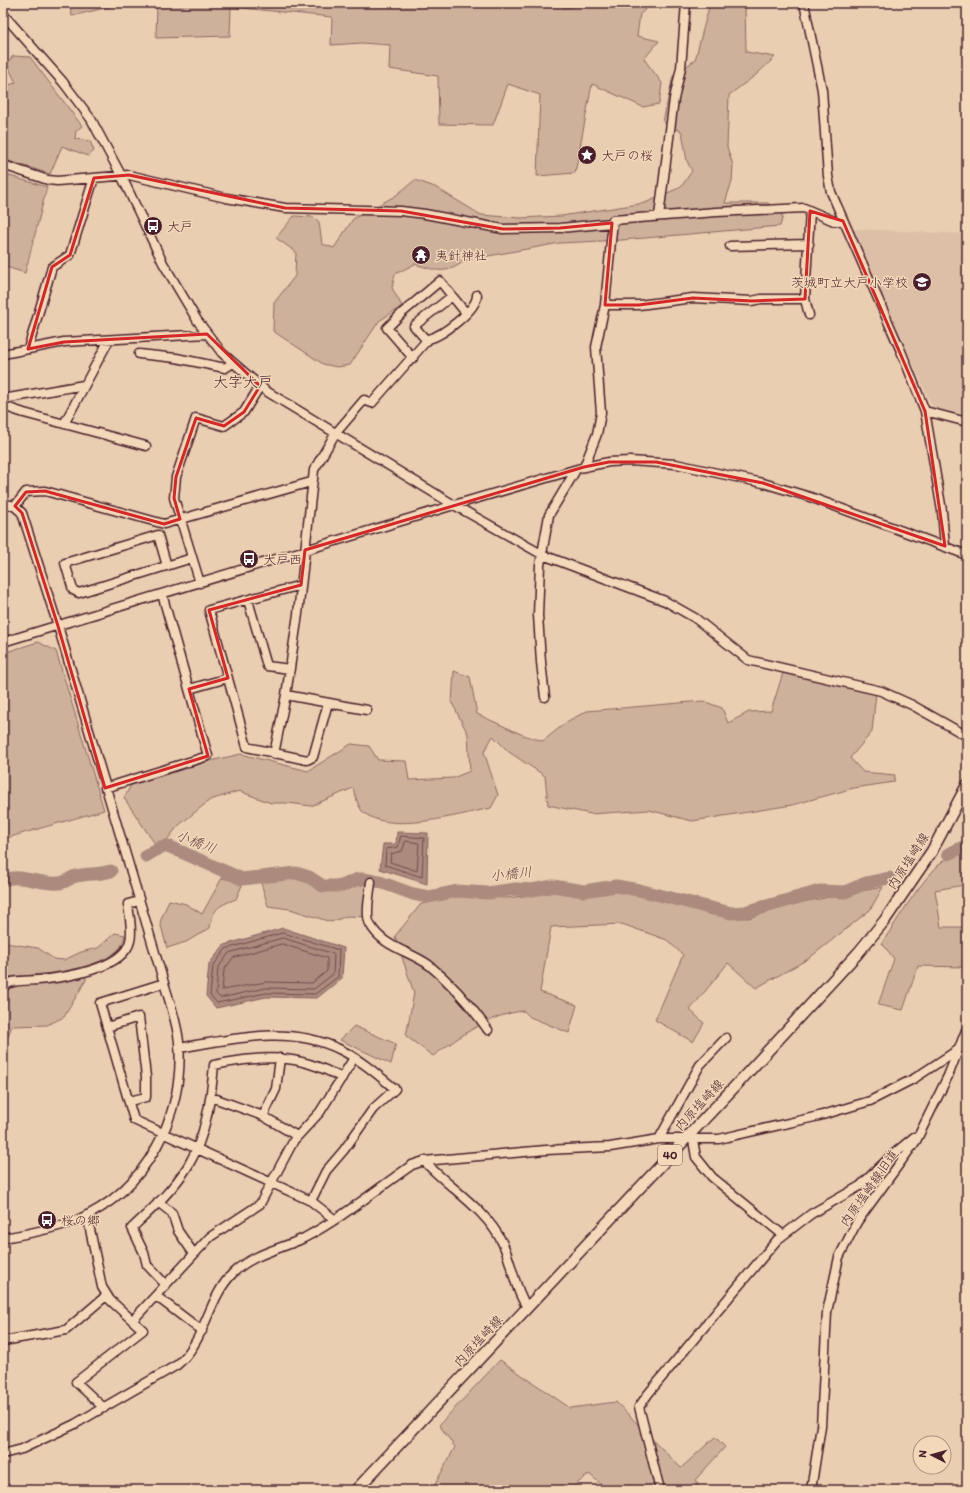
<svg xmlns="http://www.w3.org/2000/svg" width="970" height="1493" font-family="Itim,'Klee One',sans-serif">
	<style>
		.built { fill: #dcbfa6 }
		.green { fill: #ceb19b; stroke: #8c6863 }
		.water { fill: #ac8a7e; stroke: #855f5d }
		.lines { fill: none; stroke-linecap: round; stroke-linejoin: round }
		.shore { stroke: #714a4c; stroke-width: 1 }
		.river { stroke: #ac8a7e; stroke-width: 13 }
		.minor-casing { stroke: #4a1f2b; stroke-width: 11 }
		.major-casing { stroke: #4a1f2b; stroke-width: 13 }
		.minor { stroke: #f3d9ba; stroke-width: 8 }
		.major { stroke: #f3d9ba; stroke-width: 10 }
		.marked { fill: none; stroke: #d62828; stroke-width: 3; stroke-linejoin: round }
		.labels { text-anchor: middle; dominant-baseline: central; stroke-width: 3; stroke-linejoin: round; paint-order: stroke }
		.shield { fill: #f3d9ba; stroke: #7d5756; stroke-width: 1 }
		.shield-label { font-size: 12px; font-weight: bold; fill: #4a1f2b }
		.poi-label { font-size: 13px; fill: #4a1f2b; stroke: #f3d9ba; text-anchor: start }
		.street-label { font-size: 13px; fill: #4a1f2b; stroke: #f3d9ba }
		.water-label { font-size: 14px; font-style: italic; fill: #673f44; stroke: #f3d9ba }
		.quarter-label { font-size: 15px; fill: #4a1f2b; stroke: #f3d9ba }
	</style>
	<rect width="100%" height="100%" fill="#e9ceb1"/>
	<filter id="ink" filterUnits="userSpaceOnUse"><feTurbulence type="fractalNoise" baseFrequency=".025" numOctaves="2"/><feDisplacementMap in="SourceGraphic" scale="8" xChannelSelector="R" yChannelSelector="G"/><feConvolveMatrix kernelMatrix="1 2 1 2 8 2 1 2 1" color-interpolation-filters="sRGB"/></filter>
	<g filter="url(#ink)">
		<path class="built" d="M 853,229 L 967,234 L 967,416 L 933,408 L 931,404 Z"/>
		<path class="green" d="M 69,3 L 125,3 L 72,16 Z
			M 157,3 L 560,3 L 564,8 L 597,3 L 653,3 L 640,14 L 637,36 L 659,41 L 644,59 L 662,83 L 659,104 L 643,107 L 592,84 L 575,173 L 537,176 L 540,95 L 508,84 L 493,125 L 439,124 L 438,76 L 389,69 L 390,45 L 361,43 L 331,45 L 332,17 L 231,7 L 230,36 L 156,38 Z
			M 710,3 L 741,3 L 745,5 L 746,52 L 775,57 L 757,74 L 729,95 L 727,147 L 733,165 L 732,181 L 725,203 L 768,203 L 783,216 L 780,226 L 622,240 L 560,243 L 466,260 C 446,275 437,271 415,264 L 395,274 L 392,288 L 402,306 L 379,321 L 350,365 L 337,367 L 323,364 L 273,331 L 274,303 L 295,276 L 296,252 L 276,238 L 294,216 L 314,217 L 319,222 L 322,244 L 334,248 L 353,219 L 395,196 L 415,180 L 435,187 L 481,215 L 520,218 L 561,216 L 645,203 L 681,187 L 692,171 L 687,161 L 682,132 L 663,122 L 673,76 L 695,60 Z
			M 13,56 L 30,57 L 82,126 L 76,131 L 75,139 L 90,141 L 94,151 L 88,156 L 62,146 L 50,174 L 3,159 L 3,109 L 7,106 L 4,86 L 16,83 L 7,64 Z
			M 3,174 L 47,187 L 25,273 L 3,266 Z
			M 38,642 L 56,651 L 104,810 L 3,839 L 3,653 Z
			M 454,671 L 470,677 L 477,714 L 523,735 L 543,741 L 568,721 L 587,711 L 703,701 L 722,708 L 728,723 L 749,712 L 771,711 L 783,673 L 876,692 L 872,732 L 850,758 L 863,772 L 895,775 L 894,782 L 854,788 L 792,805 L 692,821 L 649,810 L 591,814 L 548,805 L 545,776 L 509,752 L 493,736 L 484,752 L 498,795 L 491,808 C 461,814 387,836 362,811 C 358,806 355,794 353,788 L 311,806 L 288,803 L 271,803 L 239,791 L 210,800 L 178,826 L 167,840 L 155,844 L 124,798 L 131,785 L 210,761 L 241,754 L 308,771 L 351,744 L 369,746 L 378,760 L 406,761 L 409,780 L 453,778 L 470,771 L 468,734 L 452,703 Z
			M 967,850 L 967,882 L 964,885 L 935,890 L 941,927 L 967,927 L 967,967 L 918,966 L 903,1010 L 878,1005 L 894,959 L 882,943 C 901,915 919,882 945,859 C 950,854 960,855 967,850 Z
			M 283,877 L 305,879 L 329,890 L 367,884 L 366,917 L 347,916 L 331,922 L 290,909 L 268,906 L 261,883 Z
			M 222,878 L 243,883 L 236,899 C 218,906 213,908 210,928 L 186,942 L 167,948 L 160,922 L 169,900 L 186,904 L 202,914 Z
			M 883,887 L 870,910 L 808,959 L 756,988 L 728,963 L 690,1010 L 704,1023 L 693,1042 L 655,1020 L 683,955 L 667,940 L 622,924 L 551,927 L 540,992 L 577,1005 L 569,1033 L 530,1017 L 524,1011 C 489,1014 461,1036 433,1056 L 406,1036 L 414,993 L 395,936 L 421,904 L 460,896 L 507,898 L 556,892 L 622,890 L 713,915 L 748,918 L 803,902 Z
			M 115,933 L 125,935 C 124,938 123,943 121,946 C 104,971 36,975 8,977 L 3,982 L 3,945 L 5,943 L 38,948 L 54,959 L 64,960 L 81,952 L 98,948 Z
			M 85,974 L 86,980 L 64,1017 L 47,1025 L 12,1026 L 3,1048 L 4,992 L 12,986 L 61,982 Z
			M 354,1026 L 396,1044 L 391,1064 L 340,1040 Z
			M 500,1360 L 570,1408 L 616,1402 L 681,1468 L 715,1437 L 725,1447 L 696,1479 L 699,1490 L 608,1490 L 589,1474 L 569,1490 L 432,1490 L 455,1447 L 439,1425 Z"/>
		<path class="water" d="M 397,832 L 428,833 L 427,884 L 380,869 L 383,844 L 396,844 Z
			M 283,928 L 344,948 L 342,978 L 317,998 L 266,997 L 216,1008 L 206,996 L 209,964 L 224,945 Z"/>
		<g class="lines">
			<path class="shore" d="M 401,836 L 424,838 L 422,877 L 385,865 L 386,849 L 398,847 Z
				M 406,841 L 419,843 L 417,871 L 390,862 L 391,854 L 402,851 Z
				M 283,933 L 339,950 L 338,977 L 315,994 L 266,993 L 217,1003 L 210,995 L 213,966 L 226,949 Z
				M 283,938 L 334,954 L 333,974 L 314,989 L 266,988 L 220,998 L 216,994 L 218,968 L 229,953 Z
				M 282,944 L 327,958 L 327,971 L 312,983 L 266,982 L 222,990 L 224,970 L 233,958 Z"/>
			<path class="river" d="M 948,854 L 967,845
				M 146,856 L 161,847 L 168,846 L 242,879 L 296,873 L 309,877 L 323,886 L 342,886 L 358,879 L 365,879 L 380,882 L 413,894 L 429,897 L 457,891 L 487,893 L 516,889 L 532,890 L 553,886 L 584,891 L 616,886 L 639,890 L 731,913 L 745,912 L 820,891 L 845,892 L 866,883 L 889,878
				M 3,880 C 21,873 41,885 59,883 C 64,883 69,879 73,877 C 85,873 99,875 111,871"/>
			<g class="minor-casing">
				<path id="minor" d="M 804,3 L 822,90 L 828,176 L 831,192 L 901,351 L 925,411 L 942,511 L 945,546
					M 3,14 L 63,82 L 91,119 L 121,175 L 163,263 L 197,320 L 222,353 L 266,391 L 454,505 L 543,555 L 665,601 L 695,618 L 748,660 L 881,691 L 912,705 L 967,736
					M 3,165 L 48,180 L 57,181 L 129,175 L 226,198 L 285,208 L 401,211 L 425,214 L 503,229 L 560,228 L 612,223
					M 659,216 L 674,99 L 681,68 L 686,3
					M 730,246 L 809,244
					M 605,305 L 639,305 L 693,298 L 752,301 L 761,299 L 805,299
					M 809,315 L 805,299 L 810,211
					M 427,341 L 414,326 L 452,296 L 466,313
					M 28,349 L 52,267 L 70,255 L 94,178
					M 3,354 L 64,342 L 207,334
					M 139,354 L 176,358 L 225,368 L 233,363
					M 413,358 L 387,328 L 402,313 L 440,281 L 452,296
					M 3,399 L 84,385
					M 3,406 L 24,413 L 146,446
					M 925,411 L 967,422
					M 64,424 L 109,340
					M 584,467 L 597,434 L 601,413 L 596,347 L 605,305 L 613,220 L 716,212 L 804,208 L 834,221 L 843,221
					M 3,505 C 12,503 16,507 22,513 L 58,626 L 164,983 C 170,1003 177,1022 179,1042 C 185,1115 146,1191 77,1220 C 54,1229 27,1234 3,1238
					M 15,506 L 26,492 L 45,491 L 164,524 L 311,482
					M 167,566 L 158,535 L 65,563 L 73,590 L 79,593 L 192,558
					M 200,583 L 174,498 L 176,477 L 196,418 L 224,426 L 244,412 L 260,386
					M 301,585 L 209,610 L 247,747 L 307,760 L 313,757 L 328,703
					M 248,600 L 267,666 L 290,669
					M 3,642 L 454,505 L 584,467 L 609,462 L 630,461 L 676,464 L 763,483 L 810,497 L 967,555
					M 189,689 L 228,678
					M 286,695 L 367,710
					M 545,697 L 541,662 L 538,615 L 540,565 L 549,515 L 576,470
					M 274,754 L 286,695 L 298,614 L 314,470 L 335,434 L 364,400 L 372,403 L 428,339 C 442,336 477,310 477,295
					M 105,788 L 208,756 L 162,594
					M 371,882 C 370,892 365,915 370,924 C 382,947 410,951 429,965 C 451,983 472,1007 488,1030
					M 164,983 L 100,1003 L 134,1120 L 311,1201 L 334,1219
					M 3,987 C 11,979 27,981 38,980 C 62,978 124,969 130,941 C 133,930 129,916 128,904 L 139,901
					M 107,1027 L 139,1017 L 146,1077 L 146,1097 L 129,1101
					M 179,1048 C 232,1039 290,1024 341,1050 C 361,1060 378,1075 395,1089 L 373,1109 L 344,1150 L 326,1171 L 311,1201
					M 211,1097 L 263,1116 L 297,1136
					M 263,1116 L 276,1089 L 280,1058
					M 659,1139 L 700,1065 L 726,1038
					M 693,1140 L 696,1157 L 712,1177 L 783,1235
					M 424,1161 C 449,1188 485,1208 502,1242 C 512,1262 514,1288 527,1307
					M 158,1202 L 172,1213 L 178,1231 L 194,1254
					M 87,1215 L 102,1287 L 110,1300 L 143,1330 L 76,1382 L 104,1408
					M 166,1285 L 147,1265 L 144,1253 L 132,1228 C 152,1209 173,1190 188,1166 C 206,1136 211,1099 214,1065 C 265,1056 295,1052 342,1078
					M 156,1296 L 202,1331
					M 133,1320 L 210,1237 L 260,1204 L 294,1140 L 320,1112 L 354,1058
					M 3,1341 L 66,1330 L 107,1295
					M 3,1454 L 22,1449 L 75,1424 L 177,1365 C 206,1341 207,1299 233,1273 C 252,1254 281,1249 304,1238 C 342,1218 377,1189 412,1165 L 424,1161 L 546,1150 L 610,1147 L 659,1139 L 719,1139 L 819,1116 L 870,1101 L 915,1078 L 959,1049
					M 660,1490 L 639,1407 L 648,1394 L 777,1240 L 811,1214 L 860,1186 L 891,1156 L 914,1137
					M 811,1490 L 821,1426 L 827,1312 L 839,1257 L 857,1222 L 916,1141 L 948,1076 L 967,1028"/>
			</g>
			<g class="major-casing">
				<path id="major" d="M 356,1490 L 740,1081 L 858,953 L 885,920 L 932,851 L 967,785"/>
			</g>
			<use href="#minor" class="minor"/>
			<use href="#major" class="major"/>
		</g>
	</g>
	<path class="marked" d="M 129,175 L 285,208 L 401,211 L 503,229 L 560,228 L 612,223 L 605,305 L 639,305 L 693,298 L 752,301 L 805,299 L 810,211 L 843,221 L 925,411 L 945,546 L 763,483 L 656,462 L 609,462 L 584,467 L 305,550 L 301,585 L 209,610 L 228,678 L 189,689 L 208,756 L 105,788 L 58,626 L 22,513 L 15,506 L 26,492 L 45,491 L 164,524 L 180,519 L 174,498 L 176,477 L 196,418 L 224,426 L 244,412 L 260,386 L 207,334 L 64,342 L 28,349 L 52,267 L 70,255 L 94,178 Z"/>
	<defs>
		<g id="sight-disc" transform="scale(1)"><circle r="9.5" fill="#4a1f2b" stroke="#f3d9ba"/><path d="M0-6L1.8-2.2L6-1.7L2.9 1.2L3.7 5.4L0 3.3L-3.7 5.4L-2.9 1.2L-6-1.7L-1.8-2.2Z" fill="#fff"/></g>
		<g id="bus-disc" transform="scale(1)"><circle r="9.5" fill="#4a1f2b" stroke="#f3d9ba"/><path d="M-5-6H5V4H4V6H2V4H-2V6H-4V4H-5ZM-3.5-4V0h7V-4ZM-3.5 1.2v1.5H-2V1.2ZM2 1.2v1.5H3.5V1.2Z" fill="#fff"/></g>
		<g id="temple-disc" transform="scale(1)"><circle r="9.5" fill="#4a1f2b" stroke="#f3d9ba"/><path d="M0-6L5-2H3V0L6.5 2.5H4V6H1.5V3h-3V6H-4V2.5H-6.5L-3 0V-2H-5Z" fill="#fff"/></g>
		<g id="school-disc" transform="scale(1)"><circle r="9.5" fill="#4a1f2b" stroke="#f3d9ba"/><path d="M0-5L7-2L0 1L-7-2ZM-4 1L0 2.5L4 1V4Q0 6-4 4Z" fill="#fff"/></g>
	</defs>
	<g fill-rule="evenodd">
		<use href="#sight-disc" x="587" y="155"/>
		<use href="#bus-disc" x="153" y="226"/>
		<use href="#temple-disc" x="421" y="255"/>
		<use href="#school-disc" x="922" y="282"/>
		<use href="#bus-disc" x="249" y="559"/>
		<use href="#bus-disc" x="47" y="1220"/>
	</g>
	<g class="labels">
		<rect class="shield" x="658" y="1145" width="24" height="20" rx="3"/>
		<g class="shield-label">
			<text x="670" y="1155">40</text>
		</g>
		<g class="poi-label">
			<text x="601" y="155">大戸の桜</text>
			<text x="167" y="226">大戸</text>
			<text x="435" y="255">夷針神社</text>
			<text x="908" y="282" text-anchor="end">茨城町立大戸小学校</text>
			<text x="263" y="559">大戸西</text>
			<text x="61" y="1220">桜の郷</text>
		</g>
		<g class="street-label">
			<text transform="translate(908 861) rotate(-57)">内原塩崎線</text>
			<text transform="translate(699 1105) rotate(-47)">内原塩崎線</text>
			<text transform="translate(869 1188) rotate(-55)">内原塩崎線旧道</text>
			<text transform="translate(478 1341) rotate(-47)">内原塩崎線</text>
		</g>
		<g class="water-label">
			<text transform="translate(196 842) rotate(21)">小橋川</text>
			<text transform="translate(511 874) rotate(-6)">小橋川</text>
		</g>
		<g class="quarter-label">
			<text x="243" y="382">大字大戸</text>
		</g>
	</g>
	<rect width="970" height="1493" fill="none" stroke="#f3d9ba" stroke-width="16"/>
	<rect x="8" y="8" width="954" height="1477" fill="none" stroke="#4a1f2b" stroke-width="1.5" filter="url(#ink)"/>
	<g transform="translate(932 1455) rotate(276)"><circle r="19" fill="#f3d9ba" stroke="#af8f81"/>
	<path d="M0-3L7 15L0 10L-7 15Z" fill="#4a1f2b"/>
	<text y="-6" font-size="11" font-weight="bold" text-anchor="middle" fill="#4a1f2b">N</text>
	</g>
</svg>
